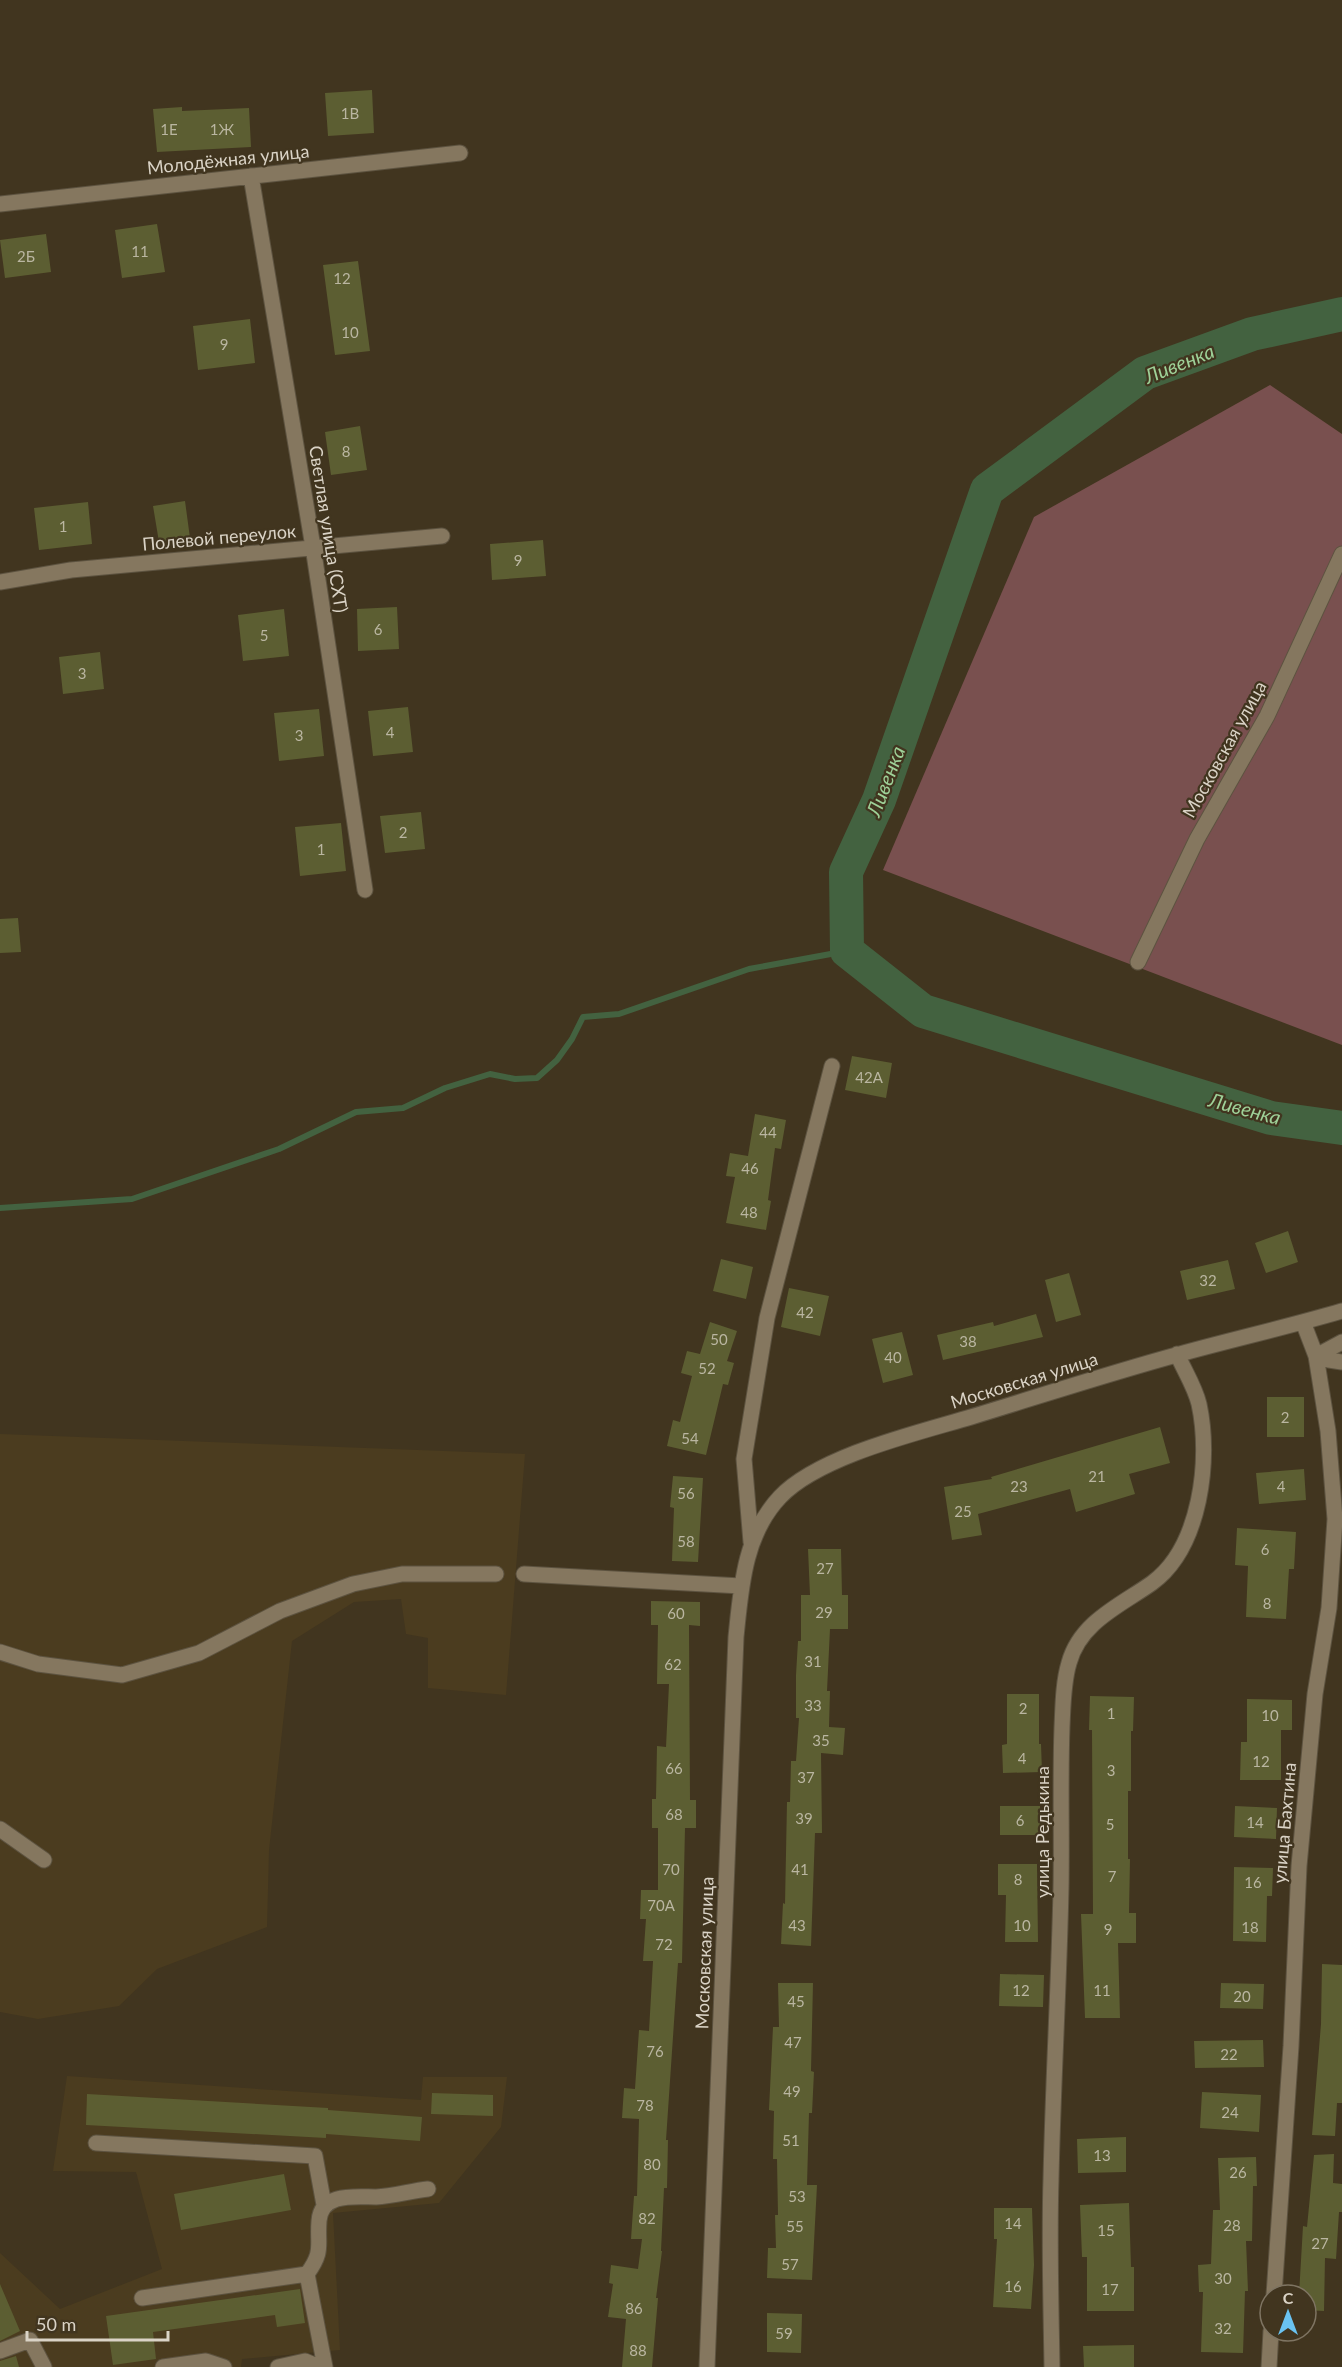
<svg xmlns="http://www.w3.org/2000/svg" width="1342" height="2367" font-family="Lato,sans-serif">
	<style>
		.built { fill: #4b3c1f }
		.green { fill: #79504f }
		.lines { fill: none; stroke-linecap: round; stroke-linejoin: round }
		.stream { stroke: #436240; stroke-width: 6 }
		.river { stroke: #436240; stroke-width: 34 }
		.building { fill: #5c5e32 }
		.minor-casing { stroke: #5d5340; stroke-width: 17 }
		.minor { stroke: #85775f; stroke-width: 15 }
		.labels { text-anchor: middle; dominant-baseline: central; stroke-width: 4.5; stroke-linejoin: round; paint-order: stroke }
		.number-label { font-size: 15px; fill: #bab6a1 }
		.street-label { font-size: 18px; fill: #dad3c6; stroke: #41351f }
		.water-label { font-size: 20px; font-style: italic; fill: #9ed198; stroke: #41351f }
	</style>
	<rect width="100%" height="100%" fill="#41351f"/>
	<path class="built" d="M 0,1434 L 525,1454 L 506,1695 L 428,1688 L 428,1638 L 406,1634 L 401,1599 L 354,1602 L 292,1641 L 269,1850 L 267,1927 L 157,1969 L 119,2006 L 38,2019 L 0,2012 Z
		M 67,2076 L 421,2100 L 423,2077 L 507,2077 L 501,2127 L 439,2203 L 333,2213 L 340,2350 L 242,2359 L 241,2367 L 0,2367 L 0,2253 L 60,2309 L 162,2269 L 136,2172 L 53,2171 Z"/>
	<path class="green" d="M 1270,385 L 1342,434 L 1342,1045 L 883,870 L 1034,517 Z"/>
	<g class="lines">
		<path class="stream" d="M 0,1208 L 132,1199 L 279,1149 L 356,1112 L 403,1108 L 445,1088 L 490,1074 L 515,1079 L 537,1078 L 557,1060 L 572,1039 L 583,1017 L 619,1014 L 749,969 L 847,951"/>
		<path class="river" d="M 1342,314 L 1252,334 L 1145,373 L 987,490 L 879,800 L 846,872 L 847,951 L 923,1011 L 1271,1118 L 1342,1128"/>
	</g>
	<path class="building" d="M 372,90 L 374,133 L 328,136 L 325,93 Z
		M 182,107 L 182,111 L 249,108 L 251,147 L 157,152 L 153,109 Z
		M 157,224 L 165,272 L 122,278 L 115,230 Z
		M 46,234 L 51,272 L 5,278 L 0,240 Z
		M 358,261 L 370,351 L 335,355 L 323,265 Z
		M 250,319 L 255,363 L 198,370 L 193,326 Z
		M 360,426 L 367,470 L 331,475 L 325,432 Z
		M 185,501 L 190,538 L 159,542 L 153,506 Z
		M 88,502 L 92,544 L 39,550 L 34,508 Z
		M 543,540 L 546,576 L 492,580 L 490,544 Z
		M 397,607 L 399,649 L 358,651 L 357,609 Z
		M 284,609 L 289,656 L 243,661 L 238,615 Z
		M 100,652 L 104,689 L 63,694 L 59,657 Z
		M 408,707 L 413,752 L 373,756 L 368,711 Z
		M 319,709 L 324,756 L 279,761 L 274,713 Z
		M 421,812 L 425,849 L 385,853 L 380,816 Z
		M 341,823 L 346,871 L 300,876 L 295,827 Z
		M 18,918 L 21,952 L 0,953 L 0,919 Z
		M 852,1056 L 892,1063 L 886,1098 L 845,1090 Z
		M 755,1114 L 786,1120 L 781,1149 L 775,1148 L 768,1200 L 771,1201 L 766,1230 L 726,1223 L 735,1177 L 726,1176 L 730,1153 L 748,1156 Z
		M 1288,1231 L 1298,1262 L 1266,1273 L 1255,1243 Z
		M 721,1259 L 753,1267 L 746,1299 L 713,1291 Z
		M 1228,1260 L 1235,1289 L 1187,1300 L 1180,1271 Z
		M 1069,1273 L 1081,1315 L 1056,1322 L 1045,1280 Z
		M 789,1288 L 829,1296 L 820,1336 L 781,1327 Z
		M 1036,1314 L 1043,1337 L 943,1360 L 937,1335 L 993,1322 L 994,1326 Z
		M 710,1322 L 737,1331 L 727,1361 L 734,1363 L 728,1385 L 723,1384 L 706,1455 L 667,1446 L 673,1420 L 680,1422 L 692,1376 L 681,1373 L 687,1351 L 700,1354 Z
		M 902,1332 L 913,1375 L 883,1383 L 872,1339 Z
		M 1267,1397 L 1304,1397 L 1304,1437 L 1267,1437 Z
		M 1160,1427 L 1170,1463 L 1129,1474 L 1135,1494 L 1076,1512 L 1070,1489 L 978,1514 L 982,1535 L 952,1540 L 944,1487 L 992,1479 L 991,1477 Z
		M 1304,1469 L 1306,1500 L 1259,1504 L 1256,1473 Z
		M 673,1476 L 703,1478 L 698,1562 L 672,1561 L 674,1508 L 670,1507 Z
		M 1237,1528 L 1296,1532 L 1294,1569 L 1289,1569 L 1286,1619 L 1246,1617 L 1248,1566 L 1235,1565 Z
		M 808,1549 L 841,1549 L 842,1595 L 848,1595 L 848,1629 L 830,1629 L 827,1691 L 830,1691 L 829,1727 L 845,1728 L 843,1755 L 821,1753 L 822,1833 L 815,1833 L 811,1946 L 781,1944 L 783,1903 L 785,1904 L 787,1802 L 790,1802 L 791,1761 L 796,1761 L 799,1718 L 796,1718 L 796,1675 L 798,1641 L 801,1641 L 801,1595 L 810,1595 Z
		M 651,1601 L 700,1602 L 700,1626 L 689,1625 L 690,1800 L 696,1800 L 696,1828 L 685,1828 L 682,1963 L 678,1963 L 666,2140 L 668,2140 L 667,2188 L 664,2188 L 661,2251 L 662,2251 L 656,2298 L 658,2298 L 652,2367 L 622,2367 L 626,2319 L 608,2317 L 613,2284 L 609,2283 L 611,2265 L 638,2269 L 642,2239 L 631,2239 L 634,2196 L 637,2196 L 639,2119 L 622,2118 L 624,2088 L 635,2089 L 639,2030 L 649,2031 L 653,1961 L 643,1961 L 646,1919 L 640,1919 L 641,1890 L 658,1890 L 658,1828 L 652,1828 L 652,1799 L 656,1799 L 657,1746 L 666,1747 L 669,1684 L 657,1684 L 658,1625 L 651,1625 Z
		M 1007,1694 L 1039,1694 L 1039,1744 L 1041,1744 L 1042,1772 L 1003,1773 L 1002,1745 L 1007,1744 Z
		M 1090,1696 L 1134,1697 L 1133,1731 L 1131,1731 L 1131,1791 L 1128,1791 L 1128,1859 L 1130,1859 L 1129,1913 L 1136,1913 L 1136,1943 L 1118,1943 L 1120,2018 L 1085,2018 L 1081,1914 L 1093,1914 L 1092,1730 L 1089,1730 Z
		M 1247,1699 L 1292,1700 L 1292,1730 L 1281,1730 L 1281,1780 L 1240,1780 L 1241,1742 L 1247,1742 Z
		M 1000,1806 L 1040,1806 L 1040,1835 L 1000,1835 Z
		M 1235,1806 L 1277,1808 L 1276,1839 L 1234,1837 Z
		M 998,1864 L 1037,1864 L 1038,1942 L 1005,1942 L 1006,1895 L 998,1895 Z
		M 1234,1867 L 1273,1868 L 1272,1896 L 1267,1896 L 1266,1942 L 1233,1941 Z
		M 1322,1964 L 1342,1965 L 1342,2103 L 1337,2103 L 1335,2136 L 1312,2135 L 1321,2024 Z
		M 1000,1974 L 1044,1975 L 1043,2007 L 999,2006 Z
		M 778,1983 L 813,1983 L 811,2071 L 814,2072 L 812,2113 L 809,2113 L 807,2185 L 817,2185 L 812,2280 L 767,2278 L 768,2248 L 776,2248 L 775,2215 L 778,2215 L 777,2159 L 773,2159 L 774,2111 L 769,2110 L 773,2027 L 779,2027 Z
		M 1221,1983 L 1264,1984 L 1263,2009 L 1220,2008 Z
		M 1263,2040 L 1264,2067 L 1195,2068 L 1194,2041 Z
		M 1202,2092 L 1261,2095 L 1259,2132 L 1200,2128 Z
		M 432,2093 L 493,2095 L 493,2116 L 431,2114 Z
		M 87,2094 L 328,2108 L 328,2110 L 422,2117 L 420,2141 L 326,2134 L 326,2138 L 86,2125 Z
		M 1126,2137 L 1126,2172 L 1078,2173 L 1077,2139 Z
		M 1334,2154 L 1333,2183 L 1342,2184 L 1342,2212 L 1339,2212 L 1336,2259 L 1325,2258 L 1324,2311 L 1306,2310 L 1306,2295 L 1299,2295 L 1303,2226 L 1307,2227 L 1314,2155 Z
		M 1256,2157 L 1257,2186 L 1253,2186 L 1252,2241 L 1246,2241 L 1248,2291 L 1245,2291 L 1243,2353 L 1201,2352 L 1203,2292 L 1199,2292 L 1198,2265 L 1211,2264 L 1213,2210 L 1220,2210 L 1218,2158 Z
		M 284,2174 L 291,2210 L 181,2230 L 174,2194 Z
		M 1129,2203 L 1131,2267 L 1134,2267 L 1134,2311 L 1087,2311 L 1087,2257 L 1082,2257 L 1080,2205 Z
		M 994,2208 L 1032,2208 L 1034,2265 L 1031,2309 L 993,2307 L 997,2239 L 994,2239 Z
		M 0,2284 L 20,2331 L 0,2341 Z
		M 300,2289 L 305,2323 L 277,2327 L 275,2315 L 153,2332 L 156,2359 L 113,2365 L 106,2316 Z
		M 767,2313 L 802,2314 L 801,2353 L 767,2352 Z
		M 1134,2345 L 1134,2367 L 1084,2367 L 1083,2346 Z
		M 16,2356 L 19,2367 L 0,2367 L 0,2361 Z"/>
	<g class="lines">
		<g class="minor-casing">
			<path id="minor" d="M 251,176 L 313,547 L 365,890
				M 0,204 L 460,153
				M 0,582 L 71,570 L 442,536
				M 1138,962 L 1197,839 L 1267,716 L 1342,554
				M 1303,1322 L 1316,1356 L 1329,1360 L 1342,1362
				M 751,1542 L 744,1459 L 767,1318 L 832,1066
				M 524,1574 L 741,1586
				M 0,1652 L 38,1664 L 122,1675 L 199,1653 L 280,1611 L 353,1584 L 402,1574 L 496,1574
				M 0,1829 L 44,1860
				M 96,2143 L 315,2156 L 324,2205
				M 307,2274 L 325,2367
				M 1274,2295 L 1291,2046 L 1299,1866 L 1315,1694 L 1329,1608 L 1335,1519 L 1328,1431 L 1316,1356 L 1342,1342
				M 142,2298 L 307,2274 C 324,2251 317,2246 319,2221 C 321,2192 356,2197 376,2197 C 393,2196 411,2191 428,2189
				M 0,2351 L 30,2340 L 44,2367
				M 163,2367 L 206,2361 L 224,2367
				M 278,2367 L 305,2361 L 319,2367
				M 707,2367 L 736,1637 C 741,1588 744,1535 780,1497 C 819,1456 917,1433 971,1417 C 1040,1396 1110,1373 1180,1354 C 1234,1339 1288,1327 1342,1311
				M 1052,2367 C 1051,2304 1049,2241 1051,2179 C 1053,2082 1059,1985 1061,1888 C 1062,1835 1060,1781 1062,1727 C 1063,1706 1063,1683 1069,1663 C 1080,1622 1121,1605 1152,1583 C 1201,1547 1211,1459 1199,1404 C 1195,1387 1184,1370 1177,1354
				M 1269,2367 L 1271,2331"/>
		</g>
		<use href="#minor" class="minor"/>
	</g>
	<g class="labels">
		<g class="number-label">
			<text x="350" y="113">1В</text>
			<text x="169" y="129">1Е</text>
			<text x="222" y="129">1Ж</text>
			<text x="140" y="251">11</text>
			<text x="26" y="256">2Б</text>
			<text x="342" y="278">12</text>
			<text x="350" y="332">10</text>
			<text x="224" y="344">9</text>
			<text x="346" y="451">8</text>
			<text x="63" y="526">1</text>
			<text x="518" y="560">9</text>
			<text x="378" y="629">6</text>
			<text x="264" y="635">5</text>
			<text x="82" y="673">3</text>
			<text x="390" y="732">4</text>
			<text x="299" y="735">3</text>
			<text x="403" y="832">2</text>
			<text x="321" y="849">1</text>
			<text x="869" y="1077">42А</text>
			<text x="768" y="1132">44</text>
			<text x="750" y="1168">46</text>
			<text x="749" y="1212">48</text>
			<text x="1208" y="1280">32</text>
			<text x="805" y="1312">42</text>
			<text x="719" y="1339">50</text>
			<text x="968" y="1341">38</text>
			<text x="893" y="1357">40</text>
			<text x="707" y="1368">52</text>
			<text x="1285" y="1417">2</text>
			<text x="690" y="1438">54</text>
			<text x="1097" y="1476">21</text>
			<text x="1019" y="1486">23</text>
			<text x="1281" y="1486">4</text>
			<text x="686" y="1493">56</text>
			<text x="963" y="1511">25</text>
			<text x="686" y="1541">58</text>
			<text x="1265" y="1549">6</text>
			<text x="825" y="1568">27</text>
			<text x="1267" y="1603">8</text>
			<text x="824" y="1612">29</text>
			<text x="676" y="1613">60</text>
			<text x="813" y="1661">31</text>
			<text x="673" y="1664">62</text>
			<text x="813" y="1705">33</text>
			<text x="1023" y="1708">2</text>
			<text x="1111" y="1713">1</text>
			<text x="1270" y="1715">10</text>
			<text x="821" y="1740">35</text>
			<text x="1022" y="1758">4</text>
			<text x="1261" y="1761">12</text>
			<text x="674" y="1768">66</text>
			<text x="1111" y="1770">3</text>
			<text x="806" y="1777">37</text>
			<text x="674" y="1814">68</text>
			<text x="804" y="1818">39</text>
			<text x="1020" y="1820">6</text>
			<text x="1255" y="1822">14</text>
			<text x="1110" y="1824">5</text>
			<text x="671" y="1869">70</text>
			<text x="800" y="1869">41</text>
			<text x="1112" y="1876">7</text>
			<text x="1018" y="1879">8</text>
			<text x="1253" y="1882">16</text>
			<text x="661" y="1905">70А</text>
			<text x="797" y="1925">43</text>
			<text x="1022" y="1925">10</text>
			<text x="1250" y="1927">18</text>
			<text x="1108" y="1929">9</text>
			<text x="664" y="1944">72</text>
			<text x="1021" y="1990">12</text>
			<text x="1102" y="1990">11</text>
			<text x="1242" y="1996">20</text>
			<text x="796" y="2001">45</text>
			<text x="793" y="2042">47</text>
			<text x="655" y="2051">76</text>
			<text x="1229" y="2054">22</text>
			<text x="792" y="2091">49</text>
			<text x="645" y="2105">78</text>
			<text x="1230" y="2112">24</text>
			<text x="791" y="2140">51</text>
			<text x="1102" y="2155">13</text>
			<text x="652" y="2164">80</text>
			<text x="1238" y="2172">26</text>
			<text x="797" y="2196">53</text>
			<text x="647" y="2218">82</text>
			<text x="1013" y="2223">14</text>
			<text x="1232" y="2225">28</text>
			<text x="795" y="2226">55</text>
			<text x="1106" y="2230">15</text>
			<text x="1320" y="2243">27</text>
			<text x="790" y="2264">57</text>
			<text x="1223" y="2278">30</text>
			<text x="1013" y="2286">16</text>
			<text x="1110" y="2289">17</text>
			<text x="634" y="2308">86</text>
			<text x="1223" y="2328">32</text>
			<text x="784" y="2333">59</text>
			<text x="638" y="2350">88</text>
		</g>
		<g class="street-label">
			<text transform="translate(228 159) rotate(-6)">Молодёжная улица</text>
			<text transform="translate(329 529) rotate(81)">Светлая улица (СХТ)</text>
			<text transform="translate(219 537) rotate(-5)">Полевой переулок</text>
			<text transform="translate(1224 749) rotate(-61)">Московская улица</text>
			<text transform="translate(1024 1380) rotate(-17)">Московская улица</text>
			<text transform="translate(1284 1823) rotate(-85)">улица Бахтина</text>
			<text transform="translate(1042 1832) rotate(-90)">улица Редькина</text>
			<text transform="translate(704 1953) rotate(-88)">Московская улица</text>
		</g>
		<g class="water-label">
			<text transform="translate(1179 363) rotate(-22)">Ливенка</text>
			<text transform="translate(885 781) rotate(-69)">Ливенка</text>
			<text transform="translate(1245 1108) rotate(15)">Ливенка</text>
		</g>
	</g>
	<g transform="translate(1288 2313)"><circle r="28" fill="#41351f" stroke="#7e7462" stroke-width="1.5"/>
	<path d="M0-4.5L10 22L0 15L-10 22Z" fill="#6ac3f1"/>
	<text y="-9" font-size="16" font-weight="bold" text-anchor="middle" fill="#dad3c6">С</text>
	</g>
	<path d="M27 2331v9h141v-9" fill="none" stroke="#dad3c6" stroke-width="3"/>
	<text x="36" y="2331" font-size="18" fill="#dad3c6" stroke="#41351f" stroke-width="4.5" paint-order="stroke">50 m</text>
</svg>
